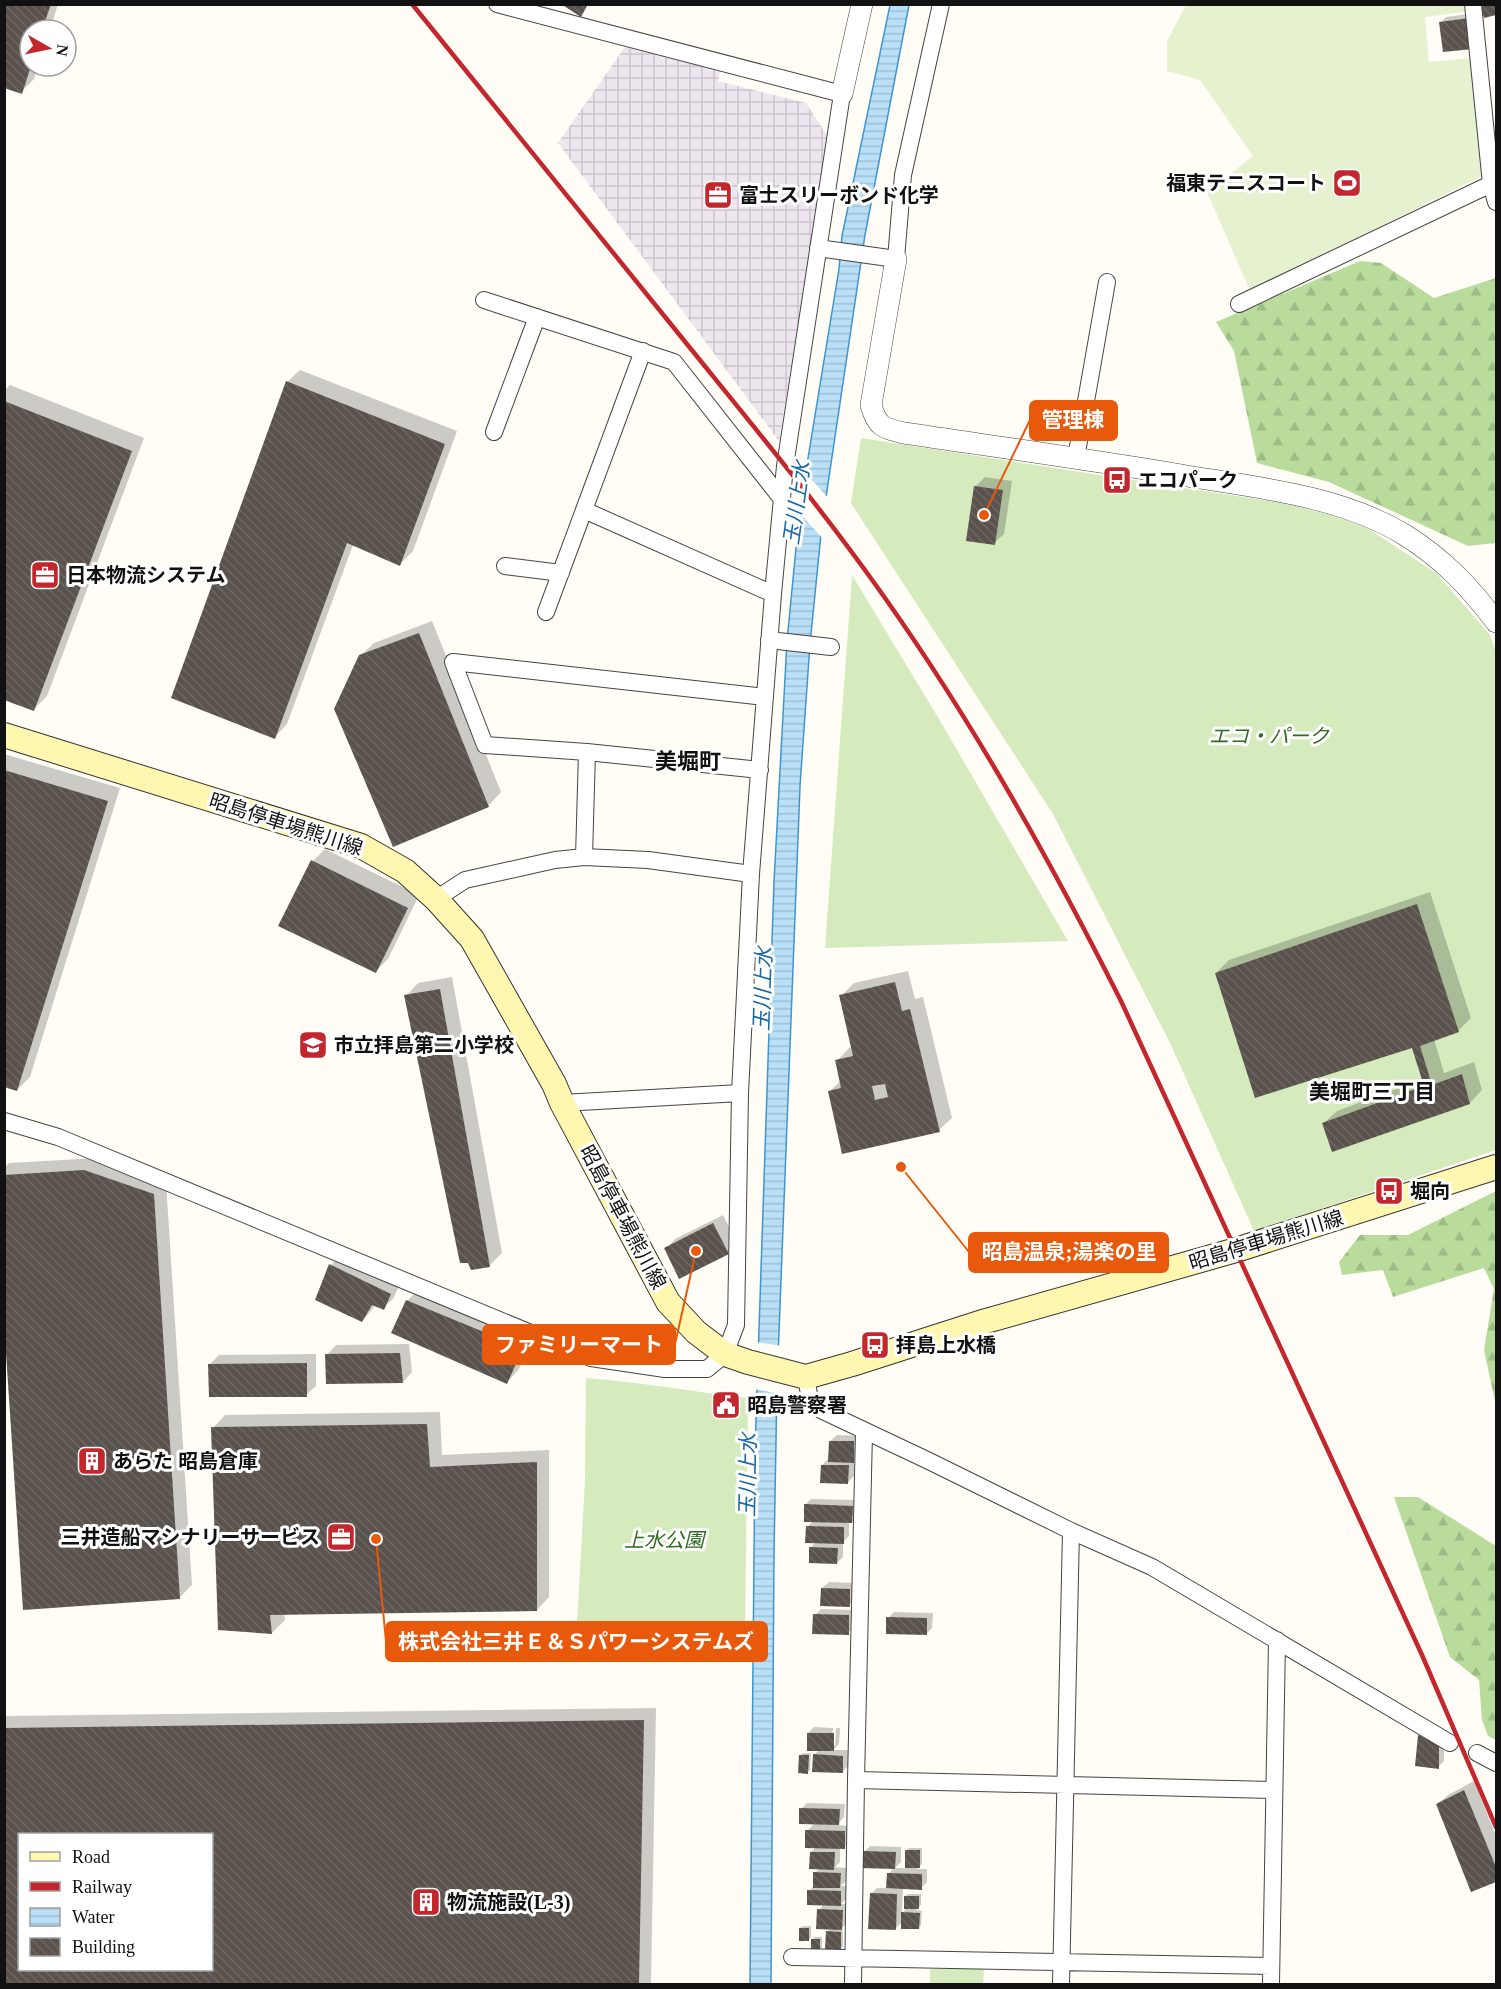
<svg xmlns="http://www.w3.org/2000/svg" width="1501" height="1989" font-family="'Times New Roman','Noto Sans JP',serif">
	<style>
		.industrial { fill: url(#industrial-grid) }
		.grass { fill: #d5ebbd }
		.forest { fill: url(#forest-firs) }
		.pitch { fill: #e6f2cf }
		.water { fill: url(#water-rules); stroke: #3f96cf; stroke-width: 1.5 }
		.pier { fill: #fffdf5 }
		.shadow { fill: #0003; fill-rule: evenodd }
		.building { fill: url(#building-back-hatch); fill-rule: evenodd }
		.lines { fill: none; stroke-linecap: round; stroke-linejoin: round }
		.minor-casing { stroke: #444; stroke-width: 18 }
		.tertiary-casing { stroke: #444; stroke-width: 22 }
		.secondary-casing { stroke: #333; stroke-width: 26 }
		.minor { stroke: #fff; stroke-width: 16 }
		.tertiary { stroke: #fff; stroke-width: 21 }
		.secondary { stroke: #fff6b0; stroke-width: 24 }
		.rail { stroke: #c4262e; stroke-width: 4.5 }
		.labels { text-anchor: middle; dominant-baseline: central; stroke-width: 6; stroke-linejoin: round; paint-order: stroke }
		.poi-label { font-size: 20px; font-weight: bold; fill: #111; stroke: #fff; text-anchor: start }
		.park-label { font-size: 20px; font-style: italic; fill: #2f6b1f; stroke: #fff }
		.street-label { font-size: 20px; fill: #111; stroke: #fff }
		.water-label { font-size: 21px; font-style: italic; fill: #1768a6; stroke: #fff }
		.neighbourhood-label { font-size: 21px; font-weight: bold; fill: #111; stroke: #fff }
		.quarter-label { font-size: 22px; font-weight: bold; fill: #111; stroke: #fff }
		.leader { fill: none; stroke: #e8590c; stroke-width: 2 }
		.callout-dot { fill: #e8590c; stroke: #fff; stroke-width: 2 }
		.callout { fill: #e8590c; stroke: #e8590c; stroke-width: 2 }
		.callout-label { font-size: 21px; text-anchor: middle; font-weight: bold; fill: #fff }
	</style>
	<defs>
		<pattern id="industrial-grid" width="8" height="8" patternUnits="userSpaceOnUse" patternTransform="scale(1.5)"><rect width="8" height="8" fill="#eee6ef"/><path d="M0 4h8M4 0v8" fill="none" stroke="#cbc4cc"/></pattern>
		<pattern id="forest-firs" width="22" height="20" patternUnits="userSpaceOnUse" patternTransform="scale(1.5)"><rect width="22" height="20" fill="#b9dc9c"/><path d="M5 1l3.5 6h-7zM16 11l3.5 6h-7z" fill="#9ebc85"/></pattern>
		<pattern id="water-rules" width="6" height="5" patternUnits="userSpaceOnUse" patternTransform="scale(1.5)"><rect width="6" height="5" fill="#b9e0f7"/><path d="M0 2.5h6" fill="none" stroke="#9ebfd3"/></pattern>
		<pattern id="building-back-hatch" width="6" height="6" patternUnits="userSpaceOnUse" patternTransform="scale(1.5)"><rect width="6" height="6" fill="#5a524d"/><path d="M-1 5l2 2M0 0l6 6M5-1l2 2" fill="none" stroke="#6d6662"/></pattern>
	</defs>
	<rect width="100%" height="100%" fill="#fffdf5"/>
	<path class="industrial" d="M 625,47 L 720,71 L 718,81 L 806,103 L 828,137 L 779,441 L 558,143 Z"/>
	<path class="grass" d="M 861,438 L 1282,503 L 1331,514 L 1367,528 L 1436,573 L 1490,635 L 1496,652 L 1496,1150 L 1254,1231 L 1171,1045 L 1053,814 L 851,503 Z
		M 852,575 L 939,719 L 1068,941 L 825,948 Z
		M 586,1378 C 641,1382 693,1392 748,1398 L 745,1632 L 576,1641 L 585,1480 Z
		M 930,1969 L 984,1969 L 983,1984 L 930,1984 Z"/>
	<path class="forest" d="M 1360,261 L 1381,263 L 1434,298 L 1496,278 L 1496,543 L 1468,546 L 1329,482 L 1257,463 L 1234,351 L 1216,322 Z
		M 1496,1191 L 1496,1406 L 1484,1350 L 1494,1289 L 1484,1268 L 1393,1297 L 1383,1270 L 1342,1275 L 1339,1262 L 1360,1235 L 1408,1235 Z
		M 1394,1497 L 1418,1497 L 1496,1546 L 1496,1740 L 1488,1736 L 1482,1720 L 1479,1680 L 1450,1657 Z"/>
	<path class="pitch" d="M 1186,5 L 1464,5 L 1465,12 L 1425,17 L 1429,62 L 1471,58 L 1484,175 L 1250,291 L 1207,192 L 1253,156 L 1200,80 L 1167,71 L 1167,41 Z"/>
	<path class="water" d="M 890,5 L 909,5 L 865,235 L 822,524 L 810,644 L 800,786 L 777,1384 L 774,1554 L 771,1984 L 750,1984 L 755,1449 L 774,882 L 787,641 L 800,507 L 839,269 L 842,236 Z"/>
	<path class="pier" d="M 803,470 L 829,499 L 824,540 L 797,510 Z
		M 755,1342 L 782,1346 L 780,1394 L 754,1389 Z"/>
	<path class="shadow" d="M 4,4 L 58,4 L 50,30 L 30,30 L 30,66 L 38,66 L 34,79 L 21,92 Z
		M 1476,13 L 1479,41 L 1440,23 L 1446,17 Z
		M 300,370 L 457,431 L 413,551 L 400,564 L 353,545 L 287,724 L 275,737 L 287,382 Z
		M 10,385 L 144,438 L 47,696 L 34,709 L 4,698 L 4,391 Z
		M 985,477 L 1012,481 L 1004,534 L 994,543 L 976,486 Z
		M 432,621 L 501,792 L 489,805 L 394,845 L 360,656 L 374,643 Z
		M 4,754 L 120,788 L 30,1077 L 17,1090 L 4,1085 Z
		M 325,849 L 419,895 L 388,959 L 376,971 L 313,861 Z
		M 1430,892 L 1471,1018 L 1458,1031 L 1434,1039 L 1444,1073 L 1474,1062 L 1482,1090 L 1470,1103 L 1324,1123 L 1337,1111 L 1423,1079 L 1413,1046 L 1216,973 L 1229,960 Z
		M 908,971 L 915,999 L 923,997 L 952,1118 L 939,1130 L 830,1091 L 841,1080 L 837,1061 L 849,1048 L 853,1047 L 841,996 L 854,983 Z
		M 452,977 L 502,1253 L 489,1266 L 406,996 L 418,983 Z
		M 98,1158 L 166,1182 L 192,1585 L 179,1598 L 4,1299 L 4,1168 L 9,1163 Z
		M 723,1215 L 737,1243 L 728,1252 L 666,1249 L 675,1239 Z
		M 340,1256 L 400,1284 L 393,1299 L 383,1308 L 375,1305 L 371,1311 L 362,1321 L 331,1265 Z
		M 420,1288 L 535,1335 L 519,1369 L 507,1382 L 407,1301 Z
		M 409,1344 L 412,1372 L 403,1382 L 327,1355 L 336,1345 Z
		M 316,1354 L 316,1386 L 306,1395 L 209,1365 L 219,1355 Z
		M 440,1412 L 442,1455 L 549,1450 L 549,1597 L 537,1610 L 284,1613 L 285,1620 L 272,1633 L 213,1428 L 225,1415 Z
		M 837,1435 L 860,1436 L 859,1455 L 854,1460 L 854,1476 L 848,1482 L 822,1465 L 828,1459 L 830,1441 Z
		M 811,1499 L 858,1500 L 858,1516 L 852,1522 L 849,1521 L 849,1536 L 843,1542 L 843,1557 L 837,1563 L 811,1547 L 817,1541 L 807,1527 L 814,1520 L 805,1505 Z
		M 829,1582 L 855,1583 L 855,1599 L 849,1605 L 822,1588 Z
		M 821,1609 L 855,1610 L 854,1627 L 848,1633 L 815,1615 Z
		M 894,1612 L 933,1613 L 932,1628 L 926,1634 L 888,1618 Z
		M 656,1708 L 651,1984 L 4,1984 L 4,1716 ZM 20,1834 L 212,1834 L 212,1970 L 20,1970 Z
		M 814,1727 L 833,1728 L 832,1746 L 835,1746 L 836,1728 L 840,1728 L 839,1744 L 833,1750 L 849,1750 L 848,1766 L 842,1772 L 814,1755 L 820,1749 L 808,1733 Z
		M 1425,1730 L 1444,1737 L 1444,1761 L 1438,1767 L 1420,1736 Z
		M 803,1753 L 811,1753 L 810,1770 L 808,1772 L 800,1755 Z
		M 1474,1781 L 1496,1836 L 1496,1880 L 1472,1890 L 1438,1804 L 1448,1795 Z
		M 807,1803 L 845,1804 L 844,1817 L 837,1825 L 851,1826 L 850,1841 L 844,1847 L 840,1847 L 840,1862 L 835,1867 L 846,1868 L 846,1881 L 841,1886 L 846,1886 L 846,1899 L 841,1904 L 848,1904 L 848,1922 L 840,1930 L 843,1930 L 843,1947 L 840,1949 L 827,1932 L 831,1928 L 819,1910 L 824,1904 L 809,1891 L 815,1885 L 815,1873 L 820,1868 L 811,1852 L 817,1846 L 807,1831 L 815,1823 L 801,1809 Z
		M 870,1846 L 901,1847 L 901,1862 L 895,1868 L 906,1868 L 907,1850 L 909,1848 L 922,1848 L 922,1864 L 917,1869 L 927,1869 L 927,1882 L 921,1888 L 903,1887 L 902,1913 L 908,1907 L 905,1896 L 908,1894 L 921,1894 L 921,1905 L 916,1910 L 922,1911 L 921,1925 L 919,1928 L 902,1922 L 895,1929 L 871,1894 L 877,1888 L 888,1888 L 888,1874 L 894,1868 L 864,1852 Z
		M 803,1926 L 811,1926 L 811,1937 L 809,1940 L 800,1928 Z
		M 815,1937 L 822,1937 L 822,1948 L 820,1950 L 813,1939 Z"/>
	<path class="building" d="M 4,4 L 51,4 L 42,30 L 30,30 L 31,66 L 22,94 L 4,88 Z
		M 561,4 L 588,4 L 581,17 Z
		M 1480,4 L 1496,4 L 1496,15 L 1484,18 Z
		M 1470,18 L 1473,49 L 1443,52 L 1439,22 Z
		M 286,381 L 445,444 L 400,566 L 347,543 L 275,739 L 171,698 Z
		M 4,401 L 132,451 L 34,711 L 4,700 Z
		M 974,486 L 1003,490 L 995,545 L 966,541 Z
		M 419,633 L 489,807 L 393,847 L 334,709 L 359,655 Z
		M 4,770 L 108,801 L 17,1091 L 4,1087 Z
		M 311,860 L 408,908 L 376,973 L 278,926 Z
		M 1417,904 L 1459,1032 L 1420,1046 L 1432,1085 L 1462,1074 L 1470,1104 L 1332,1152 L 1322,1123 L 1424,1086 L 1412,1048 L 1255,1098 L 1215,973 Z
		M 895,982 L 902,1011 L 910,1009 L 940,1132 L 842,1154 L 828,1091 L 841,1088 L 835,1060 L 853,1056 L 839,995 ZM 885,1084 L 888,1097 L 875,1100 L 872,1086 Z
		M 440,989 L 490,1267 L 471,1270 L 468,1263 L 460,1263 L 404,995 Z
		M 84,1170 L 154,1194 L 180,1599 L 23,1610 L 4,1323 L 4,1175 Z
		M 713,1223 L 729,1254 L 679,1279 L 664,1248 Z
		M 329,1264 L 391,1294 L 384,1310 L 372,1305 L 362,1322 L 315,1300 Z
		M 406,1300 L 523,1348 L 507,1384 L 391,1333 Z
		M 400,1353 L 403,1383 L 326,1384 L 325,1354 Z
		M 307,1363 L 307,1397 L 209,1397 L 208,1364 Z
		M 427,1424 L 430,1467 L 537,1462 L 537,1611 L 270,1615 L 272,1634 L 218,1630 L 211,1427 Z
		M 829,1441 L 854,1441 L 854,1463 L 828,1462 Z
		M 821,1465 L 849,1465 L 848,1484 L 820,1483 Z
		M 804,1504 L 853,1506 L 852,1523 L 804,1522 Z
		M 806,1526 L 844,1527 L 844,1544 L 805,1543 Z
		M 809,1547 L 838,1548 L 837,1564 L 809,1563 Z
		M 821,1588 L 850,1589 L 850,1607 L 820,1606 Z
		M 813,1614 L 849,1615 L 849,1635 L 812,1634 Z
		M 886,1617 L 927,1618 L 927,1635 L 886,1634 Z
		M 644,1720 L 639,1984 L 4,1984 L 4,1728 ZM 20,1834 L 212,1834 L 212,1970 L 20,1970 Z
		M 807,1733 L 834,1733 L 834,1751 L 807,1751 Z
		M 1418,1735 L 1439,1743 L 1439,1769 L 1415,1766 Z
		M 813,1754 L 843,1756 L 843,1773 L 812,1772 Z
		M 799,1755 L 809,1755 L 808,1774 L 798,1773 Z
		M 1464,1790 L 1496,1867 L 1496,1882 L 1471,1892 L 1436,1804 Z
		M 799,1808 L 840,1809 L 839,1825 L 799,1824 Z
		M 805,1830 L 845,1831 L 845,1849 L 805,1848 Z
		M 905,1850 L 920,1850 L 920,1868 L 905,1868 Z
		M 862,1851 L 896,1852 L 895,1869 L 862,1868 Z
		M 810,1852 L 835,1852 L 834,1870 L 809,1869 Z
		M 813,1872 L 841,1873 L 840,1888 L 813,1888 Z
		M 887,1873 L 922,1874 L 922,1890 L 886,1888 Z
		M 807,1890 L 841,1891 L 841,1906 L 807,1905 Z
		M 870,1893 L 897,1894 L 896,1930 L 868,1929 Z
		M 904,1896 L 919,1896 L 919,1909 L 904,1909 Z
		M 817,1909 L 843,1910 L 842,1930 L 816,1929 Z
		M 901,1912 L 920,1913 L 919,1929 L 901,1929 Z
		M 799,1928 L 809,1928 L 809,1941 L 799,1941 Z
		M 826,1931 L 841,1932 L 841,1951 L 825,1950 Z
		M 811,1939 L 820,1939 L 820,1952 L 811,1952 Z"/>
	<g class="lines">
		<g class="minor-casing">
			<path id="minor" d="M 1473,4 L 1491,184 L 1496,202
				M 818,248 L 896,259 L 903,175 L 941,4
				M 484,300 L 674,362 L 781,498
				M 1239,304 L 1491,184
				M 643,351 L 584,510 L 773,594
				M 494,432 L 537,317
				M 1076,458 L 1107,282
				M 505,566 L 561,573
				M 546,612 L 584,510
				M 769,640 L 831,647
				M 760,770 L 587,752 L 485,745 L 453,662 L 765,697
				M 584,857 L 587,752
				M 436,899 L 465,880 L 555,860 L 584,857 L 648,860 L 751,874
				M 562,1103 L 740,1093
				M 4,1121 L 58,1137 L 591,1358 L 665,1369 L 707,1369 L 725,1354 L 736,1325 L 740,1093 L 751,874 L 773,594 L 785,466 L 842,94 L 497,4
				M 806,1377 L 810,1400 L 821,1410 L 929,1461 L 1071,1531 L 1152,1567 L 1450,1743
				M 1477,1753 L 1496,1763
				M 856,1780 L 1274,1790
				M 792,1957 L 1271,1966
				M 853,1984 L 856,1780 L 864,1432
				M 1061,1984 L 1071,1531
				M 1271,1984 L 1277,1640"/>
		</g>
		<g class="tertiary-casing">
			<path id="tertiary" d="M 842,94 L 862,4
				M 896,259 L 871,405 C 877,427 883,428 904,433 C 998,447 1093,460 1187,476 C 1260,488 1341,496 1405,535 C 1443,559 1470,587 1496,622"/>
		</g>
		<g class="secondary-casing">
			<path id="secondary" d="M 4,735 L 361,846 L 405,871 L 436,899 L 472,939 L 554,1084 L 562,1103 L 668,1302 L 696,1332 L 725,1354 L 748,1362 L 806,1377 L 852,1364 L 986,1321 L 1236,1250 L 1496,1167"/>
		</g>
		<use href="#minor" class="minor"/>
		<use href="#tertiary" class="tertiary"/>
		<use href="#secondary" class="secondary"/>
		<path class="rail" d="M 412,4 C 506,122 601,238 695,354 C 755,428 815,501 870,577 C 967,711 1047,854 1121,1001 L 1422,1655 L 1496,1827"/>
	</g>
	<defs>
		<g id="stadium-square" transform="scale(1.5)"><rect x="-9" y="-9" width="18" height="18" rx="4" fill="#c4262e" stroke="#fff"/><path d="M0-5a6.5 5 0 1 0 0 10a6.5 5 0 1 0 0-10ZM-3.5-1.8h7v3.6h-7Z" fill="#fff"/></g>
		<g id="office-square" transform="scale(1.5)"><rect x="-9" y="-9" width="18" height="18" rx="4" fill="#c4262e" stroke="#fff"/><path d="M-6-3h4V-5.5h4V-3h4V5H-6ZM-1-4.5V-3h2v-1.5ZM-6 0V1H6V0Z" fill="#fff"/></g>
		<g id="bus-square" transform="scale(1.5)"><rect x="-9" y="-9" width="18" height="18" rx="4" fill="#c4262e" stroke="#fff"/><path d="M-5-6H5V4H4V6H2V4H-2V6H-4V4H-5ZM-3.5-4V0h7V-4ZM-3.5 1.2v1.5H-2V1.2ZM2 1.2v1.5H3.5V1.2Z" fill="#fff"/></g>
		<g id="school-square" transform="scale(1.5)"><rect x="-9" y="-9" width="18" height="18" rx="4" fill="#c4262e" stroke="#fff"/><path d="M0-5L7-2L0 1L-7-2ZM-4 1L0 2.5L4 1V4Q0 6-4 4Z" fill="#fff"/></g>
		<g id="civic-square" transform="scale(1.5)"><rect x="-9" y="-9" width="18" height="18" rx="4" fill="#c4262e" stroke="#fff"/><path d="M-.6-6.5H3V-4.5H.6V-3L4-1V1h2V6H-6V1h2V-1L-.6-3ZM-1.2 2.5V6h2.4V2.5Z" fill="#fff"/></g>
		<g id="building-square" transform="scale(1.5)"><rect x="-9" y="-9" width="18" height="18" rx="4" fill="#c4262e" stroke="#fff"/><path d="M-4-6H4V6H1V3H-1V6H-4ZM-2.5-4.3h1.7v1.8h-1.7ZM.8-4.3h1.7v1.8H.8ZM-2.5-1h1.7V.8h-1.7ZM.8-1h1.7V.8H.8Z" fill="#fff"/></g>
	</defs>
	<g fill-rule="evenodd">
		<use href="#stadium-square" x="1347" y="183"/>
		<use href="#office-square" x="718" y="195"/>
		<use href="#bus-square" x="1117" y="480"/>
		<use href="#office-square" x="45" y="575"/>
		<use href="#school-square" x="313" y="1045"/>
		<use href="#bus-square" x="1389" y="1191"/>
		<use href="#bus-square" x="875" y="1345"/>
		<use href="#civic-square" x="726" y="1405"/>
		<use href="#building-square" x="92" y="1461"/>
		<use href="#office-square" x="341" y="1537"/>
		<use href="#building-square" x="426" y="1902"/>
	</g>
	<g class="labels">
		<g class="poi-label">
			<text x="1326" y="183" text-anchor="end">福東テニスコート</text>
			<text x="739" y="195">富士スリーボンド化学</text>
			<text x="1138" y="480">エコパーク</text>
			<text x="66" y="575">日本物流システム</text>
			<text x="334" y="1045">市立拝島第二小学校</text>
			<text x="1410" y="1191">堀向</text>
			<text x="896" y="1345">拝島上水橋</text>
			<text x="747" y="1405">昭島警察署</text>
			<text x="113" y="1461">あらた 昭島倉庫</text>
			<text x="320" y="1537" text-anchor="end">三井造船マシナリーサービス</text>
			<text x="447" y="1902">物流施設(L-3)</text>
		</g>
		<g class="park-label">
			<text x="1269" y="736">エコ・パーク</text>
			<text x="664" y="1540">上水公園</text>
		</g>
		<g class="street-label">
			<text transform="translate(286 824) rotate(18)">昭島停車場熊川線</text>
			<text transform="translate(623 1217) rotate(62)">昭島停車場熊川線</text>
			<text transform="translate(1266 1240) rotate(-17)">昭島停車場熊川線</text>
		</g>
		<g class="water-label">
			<text transform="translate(797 503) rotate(-82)">玉川上水</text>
			<text transform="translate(763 989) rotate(-88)">玉川上水</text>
			<text transform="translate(748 1475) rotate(-89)">玉川上水</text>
		</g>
		<g class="neighbourhood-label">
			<text x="1372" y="1092">美堀町三丁目</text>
		</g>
		<g class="quarter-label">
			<text x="688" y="761">美堀町</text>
		</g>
	</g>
	<path class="leader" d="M984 515L1030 420M901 1167L969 1252M696 1251L675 1344M376 1539L386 1641"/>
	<g class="callout-dot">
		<circle cx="984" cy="515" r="6"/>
		<circle cx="901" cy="1167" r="6"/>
		<circle cx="696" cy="1251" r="6"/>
		<circle cx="376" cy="1539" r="6"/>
	</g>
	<g class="callout">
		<rect x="1030" y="401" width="87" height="39" rx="6"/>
		<rect x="969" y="1233" width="199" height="39" rx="6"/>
		<rect x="483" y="1325" width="192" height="39" rx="6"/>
		<rect x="386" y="1622" width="381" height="39" rx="6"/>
	</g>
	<g class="callout-label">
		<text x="1073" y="427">管理棟</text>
		<text x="1069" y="1259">昭島温泉;湯楽の里</text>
		<text x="579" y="1352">ファミリーマート</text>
		<text x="576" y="1649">株式会社三井Ｅ＆Ｓパワーシステムズ</text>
	</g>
	<rect width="1501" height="1989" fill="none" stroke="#111111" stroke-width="12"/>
	<rect x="18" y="1833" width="195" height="138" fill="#ffffff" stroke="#a0a0a0" stroke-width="1.5"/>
	<rect x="30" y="1852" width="30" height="9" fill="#fff6b0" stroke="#a0a0a0" stroke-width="1.5"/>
	<text x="72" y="1863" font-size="18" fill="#111111">Road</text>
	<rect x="30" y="1882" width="30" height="9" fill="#c4262e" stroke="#a0a0a0" stroke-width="1.5"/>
	<text x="72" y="1893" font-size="18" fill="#111111">Railway</text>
	<rect x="30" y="1908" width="30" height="18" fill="url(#water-rules)" stroke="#a0a0a0" stroke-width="1.5"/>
	<text x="72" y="1923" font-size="18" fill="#111111">Water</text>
	<rect x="30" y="1938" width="30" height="18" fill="url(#building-back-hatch)" stroke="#a0a0a0" stroke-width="1.5"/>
	<text x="72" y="1953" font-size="18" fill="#111111">Building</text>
	<g transform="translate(48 48) rotate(99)"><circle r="28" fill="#ffffff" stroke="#a0a0a0" stroke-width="1.5"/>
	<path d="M0-4.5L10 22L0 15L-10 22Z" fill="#c4262e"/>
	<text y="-9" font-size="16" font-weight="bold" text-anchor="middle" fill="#111111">N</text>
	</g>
</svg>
